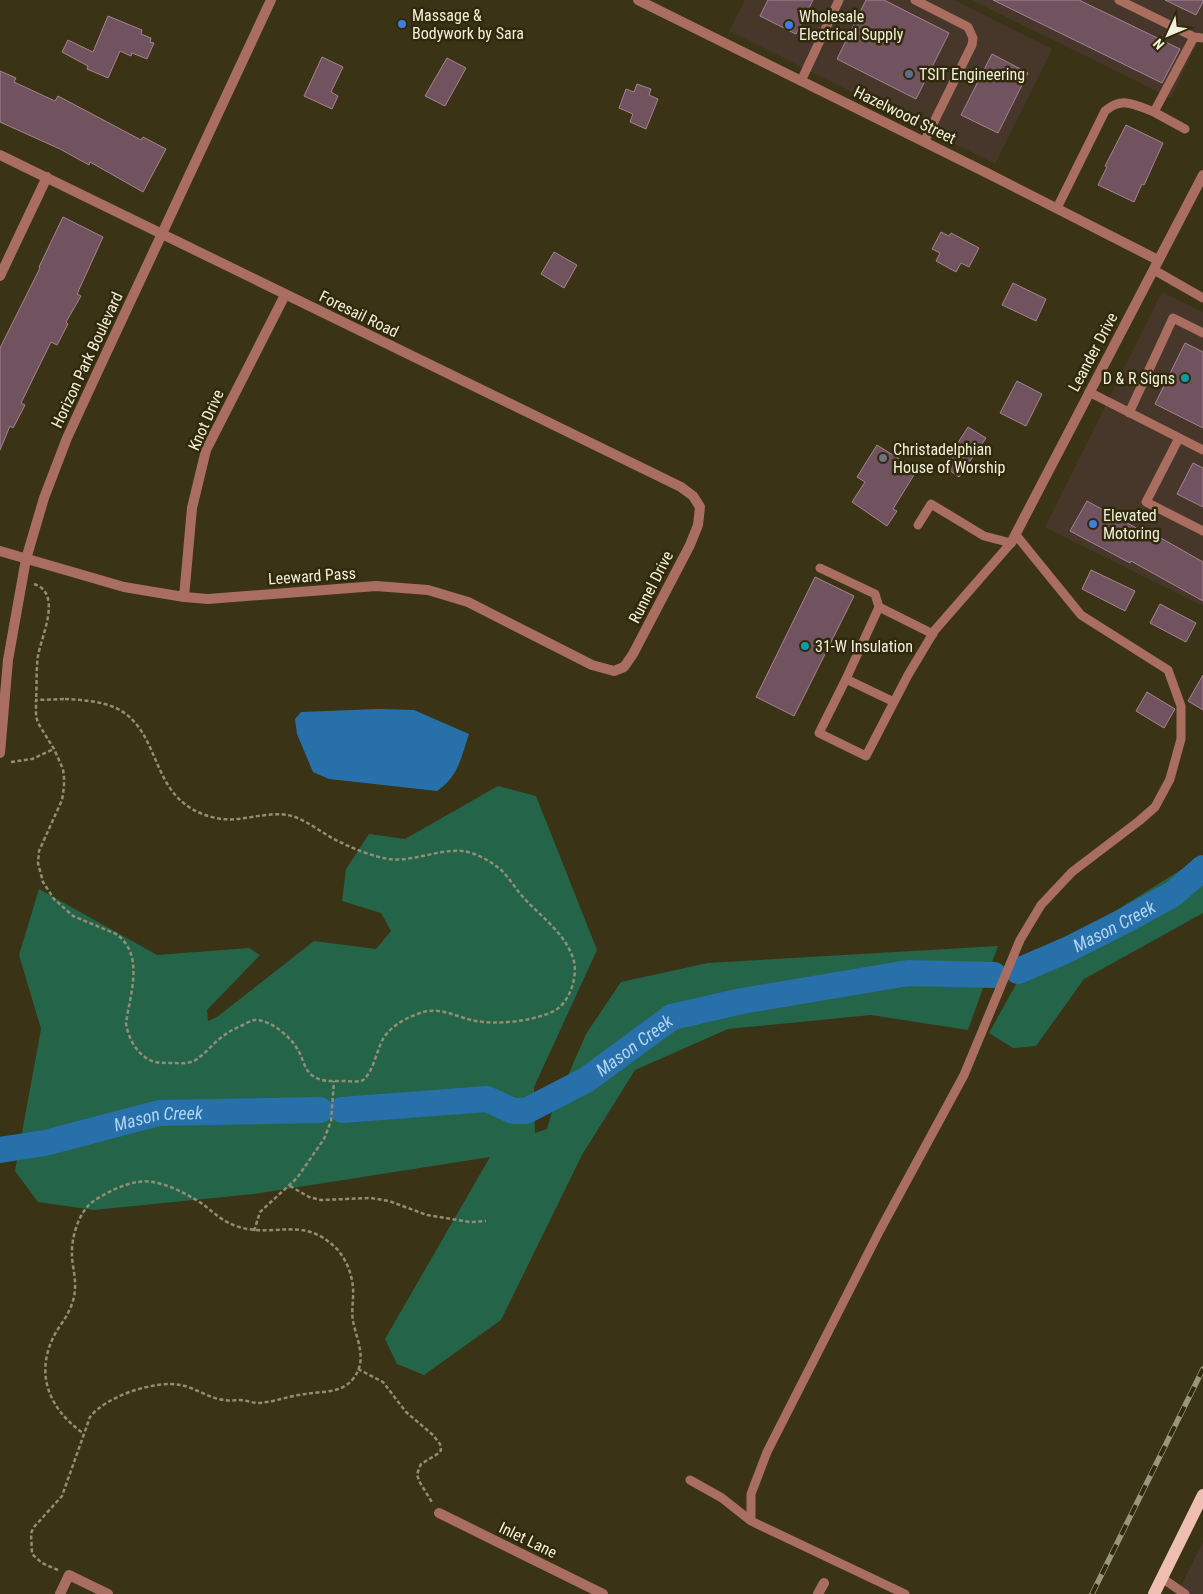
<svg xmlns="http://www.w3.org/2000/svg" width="1203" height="1594" font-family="'Roboto Condensed',sans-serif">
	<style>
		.commercial { fill: #47372b }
		.education { fill: #46382b }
		.green { fill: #246549 }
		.water { fill: #2770a9 }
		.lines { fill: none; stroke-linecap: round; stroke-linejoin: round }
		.river { stroke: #2770a9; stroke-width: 26 }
		.building { fill: #71525f; stroke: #a58391 }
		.path { stroke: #928d75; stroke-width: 2.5; stroke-dasharray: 4 2.5; stroke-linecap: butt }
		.service { stroke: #a96e5f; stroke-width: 9 }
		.minor { stroke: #a96e5f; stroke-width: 10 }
		.tertiary { stroke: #a96e5f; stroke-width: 10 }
		.primary { stroke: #efbeb2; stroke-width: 12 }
		.rail-casing { stroke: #9a957d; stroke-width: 5.5 }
		.rail { stroke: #30290b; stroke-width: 4; stroke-dasharray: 11; stroke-linecap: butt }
		.shop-dot { fill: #3f7fe0; stroke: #30290b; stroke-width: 2 }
		.service-dot { fill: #5c6f8a; stroke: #30290b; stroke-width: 2 }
		.culture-dot { fill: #0f9aa8; stroke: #30290b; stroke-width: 2 }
		.worship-dot { fill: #6b7280; stroke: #30290b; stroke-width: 2 }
		.labels { text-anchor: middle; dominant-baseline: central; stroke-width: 5; stroke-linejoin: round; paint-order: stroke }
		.poi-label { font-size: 16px; fill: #f3efdd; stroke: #30290b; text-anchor: start }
		.street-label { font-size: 16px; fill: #f3efdd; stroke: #30290b }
		.water-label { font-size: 18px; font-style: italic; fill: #b1d4f4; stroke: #30290b }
	</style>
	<rect width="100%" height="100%" fill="#3a3315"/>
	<path class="commercial" d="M 745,0 L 955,0 L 1052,49 L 995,164 L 729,31 Z
		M 971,0 L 1203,0 L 1203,31 L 1171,98 Z
		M 1162,292 L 1203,312 L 1203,606 L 1045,527 Z"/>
	<path class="education" d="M 1203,1542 L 1203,1594 L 1177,1594 Z"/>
	<path class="green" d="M 498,786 L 536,796 L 597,950 L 534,1087 L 535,1133 L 547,1129 L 551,1115 L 586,1034 L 621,982 L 708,963 L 998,946 L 968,1030 L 871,1015 L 728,1029 L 635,1070 L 582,1155 L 501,1320 L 424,1375 L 397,1364 L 385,1339 L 490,1157 L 254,1194 L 94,1210 L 38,1202 L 15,1171 L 41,1029 L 19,955 L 39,889 L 157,955 L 249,948 L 260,955 L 207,1010 L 208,1021 L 217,1017 L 314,941 L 376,949 L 391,931 L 381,913 L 342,901 L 346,869 L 369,834 L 405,839 Z
		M 1203,856 L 1203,913 L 1084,979 L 1036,1046 L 1013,1048 L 989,1033 L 1031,957 L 1096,923 Z"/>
	<path class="water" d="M 378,709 L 414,710 L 469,734 C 461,757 459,776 437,791 L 329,779 L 313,772 L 297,734 L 295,719 L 301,712 Z"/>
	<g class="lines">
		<g class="river">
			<path id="s1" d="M 1018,971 L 1067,950 L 1126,920 L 1173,894 L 1203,868"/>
			<path id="s2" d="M 342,1110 L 487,1099 L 513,1111 L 526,1111 L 586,1080 L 672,1017 L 742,1001 L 908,973 L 994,975"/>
			<path id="s3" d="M 0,1150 L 45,1143 L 159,1113 L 320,1110"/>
		</g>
	</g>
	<path class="building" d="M 768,0 L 813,0 L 796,34 L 760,16 Z
		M 866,0 L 884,0 L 949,33 L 916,99 L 837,59 Z
		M 993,0 L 1079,0 L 1180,49 L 1162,83 Z
		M 1165,0 L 1203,0 L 1203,2 L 1196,15 Z
		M 108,16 L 142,30 L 141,34 L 151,38 L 150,42 L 154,43 L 147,59 L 132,53 L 131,56 L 120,51 L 108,78 L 87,69 L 88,66 L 62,52 L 68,40 L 93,52 Z
		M 992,54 L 1028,73 L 998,133 L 961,115 Z
		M 322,57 L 343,67 L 331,92 L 338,96 L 332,109 L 304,96 Z
		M 447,58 L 466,68 L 445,106 L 425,96 Z
		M 0,71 L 16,78 L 14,82 L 55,101 L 58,96 L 141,140 L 143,137 L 166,149 L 143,192 L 90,162 L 89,165 L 60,149 L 0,122 Z
		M 637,84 L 651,89 L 649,95 L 658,99 L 646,129 L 630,122 L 633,114 L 619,108 L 626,89 L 634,92 Z
		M 1126,125 L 1163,143 L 1144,185 L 1142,184 L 1134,202 L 1098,185 L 1107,167 L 1105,166 Z
		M 63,217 L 103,237 L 77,294 L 81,296 L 66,322 L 68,324 L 57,345 L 51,342 L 21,403 L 25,405 L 13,428 L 10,426 L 0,450 L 0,348 L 40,268 L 39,267 Z
		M 941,232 L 949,236 L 951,233 L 979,248 L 969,267 L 961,263 L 956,272 L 936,261 L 940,253 L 932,249 Z
		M 554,252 L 577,265 L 564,288 L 541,274 Z
		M 1013,283 L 1046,299 L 1036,321 L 1002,305 Z
		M 1185,343 L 1203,352 L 1203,428 L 1155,404 Z
		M 1017,381 L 1042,394 L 1026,426 L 1000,413 Z
		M 968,427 L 986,438 L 959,477 L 943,466 Z
		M 877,445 L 917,470 L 893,509 L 897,511 L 887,526 L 852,502 L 865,482 L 857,477 Z
		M 1193,463 L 1203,468 L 1203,507 L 1177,494 Z
		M 1087,501 L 1158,540 L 1159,537 L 1203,562 L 1203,601 L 1131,561 L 1130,563 L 1070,531 Z
		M 1091,570 L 1135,591 L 1125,611 L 1082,589 Z
		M 815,577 L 854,596 L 794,716 L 756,697 Z
		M 1160,604 L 1196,623 L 1186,642 L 1150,623 Z
		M 1203,675 L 1203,710 L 1188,701 Z
		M 1147,692 L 1175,709 L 1164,728 L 1136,711 Z"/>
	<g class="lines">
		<path class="path" d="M 34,584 C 63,593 41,637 38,656 C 36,670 37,685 36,700
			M 65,699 C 83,700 102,701 118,709 C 165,734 147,803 216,818 C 242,824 270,808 295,817 C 308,822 320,831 332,838 C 349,847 370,856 389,859 C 413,862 438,849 462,851 C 475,852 490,861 500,869 C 509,877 515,888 523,897 C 541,917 564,932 573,958 C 579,974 570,1003 554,1011 C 534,1021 498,1025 476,1021 C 458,1018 443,1007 423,1012 C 408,1017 391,1025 383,1039 C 377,1049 372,1077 361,1081 C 355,1082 347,1081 342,1081 C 332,1081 321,1082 313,1076 C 304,1070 303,1058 298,1050 C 291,1037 270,1019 254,1020 C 251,1021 246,1023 243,1025 C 233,1029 225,1034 217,1041 C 210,1047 203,1056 194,1061 C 187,1064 178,1063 170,1063 C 164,1063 158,1063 152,1061 C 137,1055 128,1038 126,1023 C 130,995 145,954 116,934 L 73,916 L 54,899 L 43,882 L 38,863 L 39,851 L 62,800 L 64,787 L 64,778 L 63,769 L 54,749 L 38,723 L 36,716 L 36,700 Z
			M 11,762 L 32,759 L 54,749
			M 290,1186 L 309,1197 L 321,1200 L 371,1198 L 389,1201 L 427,1215 L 470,1222 L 486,1221
			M 254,1231 L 260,1212 L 297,1178 L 324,1139 L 331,1121 L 334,1081
			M 358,1369 L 383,1382 L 406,1412 L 433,1435 L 440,1444 L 441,1450 L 439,1453 L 421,1464 L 417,1474 L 419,1481 L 433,1504
			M 58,1570 L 42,1563 L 32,1554 L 31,1533 L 34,1527 L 62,1496 L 90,1417 C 106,1396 155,1380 181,1385 C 196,1388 210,1399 225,1400 C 230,1401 235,1400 240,1400 C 246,1400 252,1403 258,1403 C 274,1402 289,1396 305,1394 C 321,1391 341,1394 353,1379 C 368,1360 357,1341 353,1321 C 351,1310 354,1298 353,1288 C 352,1274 346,1259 337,1249 C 303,1215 277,1238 239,1227 C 225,1223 215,1214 204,1205 C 188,1194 158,1178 138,1182 C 123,1184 103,1194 91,1203 C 78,1214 71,1239 72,1255 C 72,1264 75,1274 75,1283 C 76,1298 70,1311 62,1323 C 33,1363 43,1405 83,1433"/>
		<path class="service" d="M 915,0 L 968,27 L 973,38 L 972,45 L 924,142
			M 1119,0 L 1194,37 L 1203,38
			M 801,81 L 839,0
			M 1154,112 L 1185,129
			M 1057,208 L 1105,111 C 1123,96 1135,105 1154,112 L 1194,37
			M 1154,270 L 1203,298
			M 1089,392 L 1203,450
			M 1129,413 L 1173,318 L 1203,333
			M 1179,438 L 1146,502 L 1203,531
			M 918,525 L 931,504 L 984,536 L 1011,543 L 935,630 L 908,675 L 866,756 L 819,733 L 846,679 L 879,607 L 933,634
			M 820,568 L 875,594 L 879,607
			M 846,679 L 894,702
			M 690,1480 L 722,1498 L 751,1521 L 905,1594
			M 751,1521 L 751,1494 L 767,1452 L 880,1230 L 964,1075 L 1020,940 L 1041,905 L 1072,872 L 1139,821 L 1155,807 L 1170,779 L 1181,739 L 1181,706 L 1168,670 L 1081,615 L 1016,535
			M 1162,1578 L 1185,1594"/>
		<path class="minor" d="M 638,0 L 989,174 L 1158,260
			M 0,155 L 681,487 L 693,496 L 700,507 L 698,525 L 690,545 L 633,654 L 624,667 L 614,671 L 592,665 L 468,602 L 428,590 L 376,586 L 208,599 L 184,597 L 124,587 L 0,551
			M 0,276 L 47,177
			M 1011,543 L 1203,175
			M 184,597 L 192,508 L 206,450 L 285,295
			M 439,1513 L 603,1594
			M 60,1594 L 69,1575 L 108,1594
			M 818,1594 L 824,1583"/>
		<path class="tertiary" d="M 0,753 L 8,660 L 26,559 L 44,498 L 67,438 L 97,373 L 271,0"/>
		<path class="primary" d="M 1154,1594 L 1203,1495"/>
		<g class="rail-casing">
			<path id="rail" d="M 1092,1594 L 1203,1369"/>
		</g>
		<use href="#rail" class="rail"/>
	</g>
	<g class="shop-dot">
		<circle cx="402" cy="24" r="5"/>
		<circle cx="789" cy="25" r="5"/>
		<circle cx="1093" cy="524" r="5"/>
	</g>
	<circle class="service-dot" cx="909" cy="74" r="5"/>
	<g class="culture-dot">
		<circle cx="1185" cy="378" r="5"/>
		<circle cx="805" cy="646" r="5"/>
	</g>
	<circle class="worship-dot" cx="883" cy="458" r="5"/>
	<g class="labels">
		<g class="poi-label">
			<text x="412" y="15">Massage &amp;<tspan x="412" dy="18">Bodywork by Sara</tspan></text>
			<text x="799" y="16">Wholesale<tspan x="799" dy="18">Electrical Supply</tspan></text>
			<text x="919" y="74">TSIT Engineering</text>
			<text x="1175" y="378" text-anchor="end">D &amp; R Signs</text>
			<text x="893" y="449">Christadelphian<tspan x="893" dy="18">House of Worship</tspan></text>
			<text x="1103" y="515">Elevated<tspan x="1103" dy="18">Motoring</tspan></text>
			<text x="815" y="646">31-W Insulation</text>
		</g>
		<g class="street-label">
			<text transform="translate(905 115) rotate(26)">Hazelwood Street</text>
			<text transform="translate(359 314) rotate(26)">Foresail Road</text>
			<text transform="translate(1093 352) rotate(-62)">Leander Drive</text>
			<text transform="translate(87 360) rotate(-65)">Horizon Park Boulevard</text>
			<text transform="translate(206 420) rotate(-66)">Knot Drive</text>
			<text transform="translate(312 576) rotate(-4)">Leeward Pass</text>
			<text transform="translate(651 587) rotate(-63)">Runnel Drive</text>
			<text transform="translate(528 1540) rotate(26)">Inlet Lane</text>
		</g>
		<g class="water-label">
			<text stroke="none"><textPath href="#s1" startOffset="106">Mason Creek</textPath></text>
			<text stroke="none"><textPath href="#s2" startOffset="314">Mason Creek</textPath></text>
			<text stroke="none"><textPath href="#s3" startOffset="162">Mason Creek</textPath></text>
		</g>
	</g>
	<g transform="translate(1168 35) rotate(226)" stroke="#30290b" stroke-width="4" paint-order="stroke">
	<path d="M0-4L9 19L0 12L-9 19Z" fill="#f3efdd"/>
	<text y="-8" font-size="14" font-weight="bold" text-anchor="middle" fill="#f3efdd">N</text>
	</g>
</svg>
